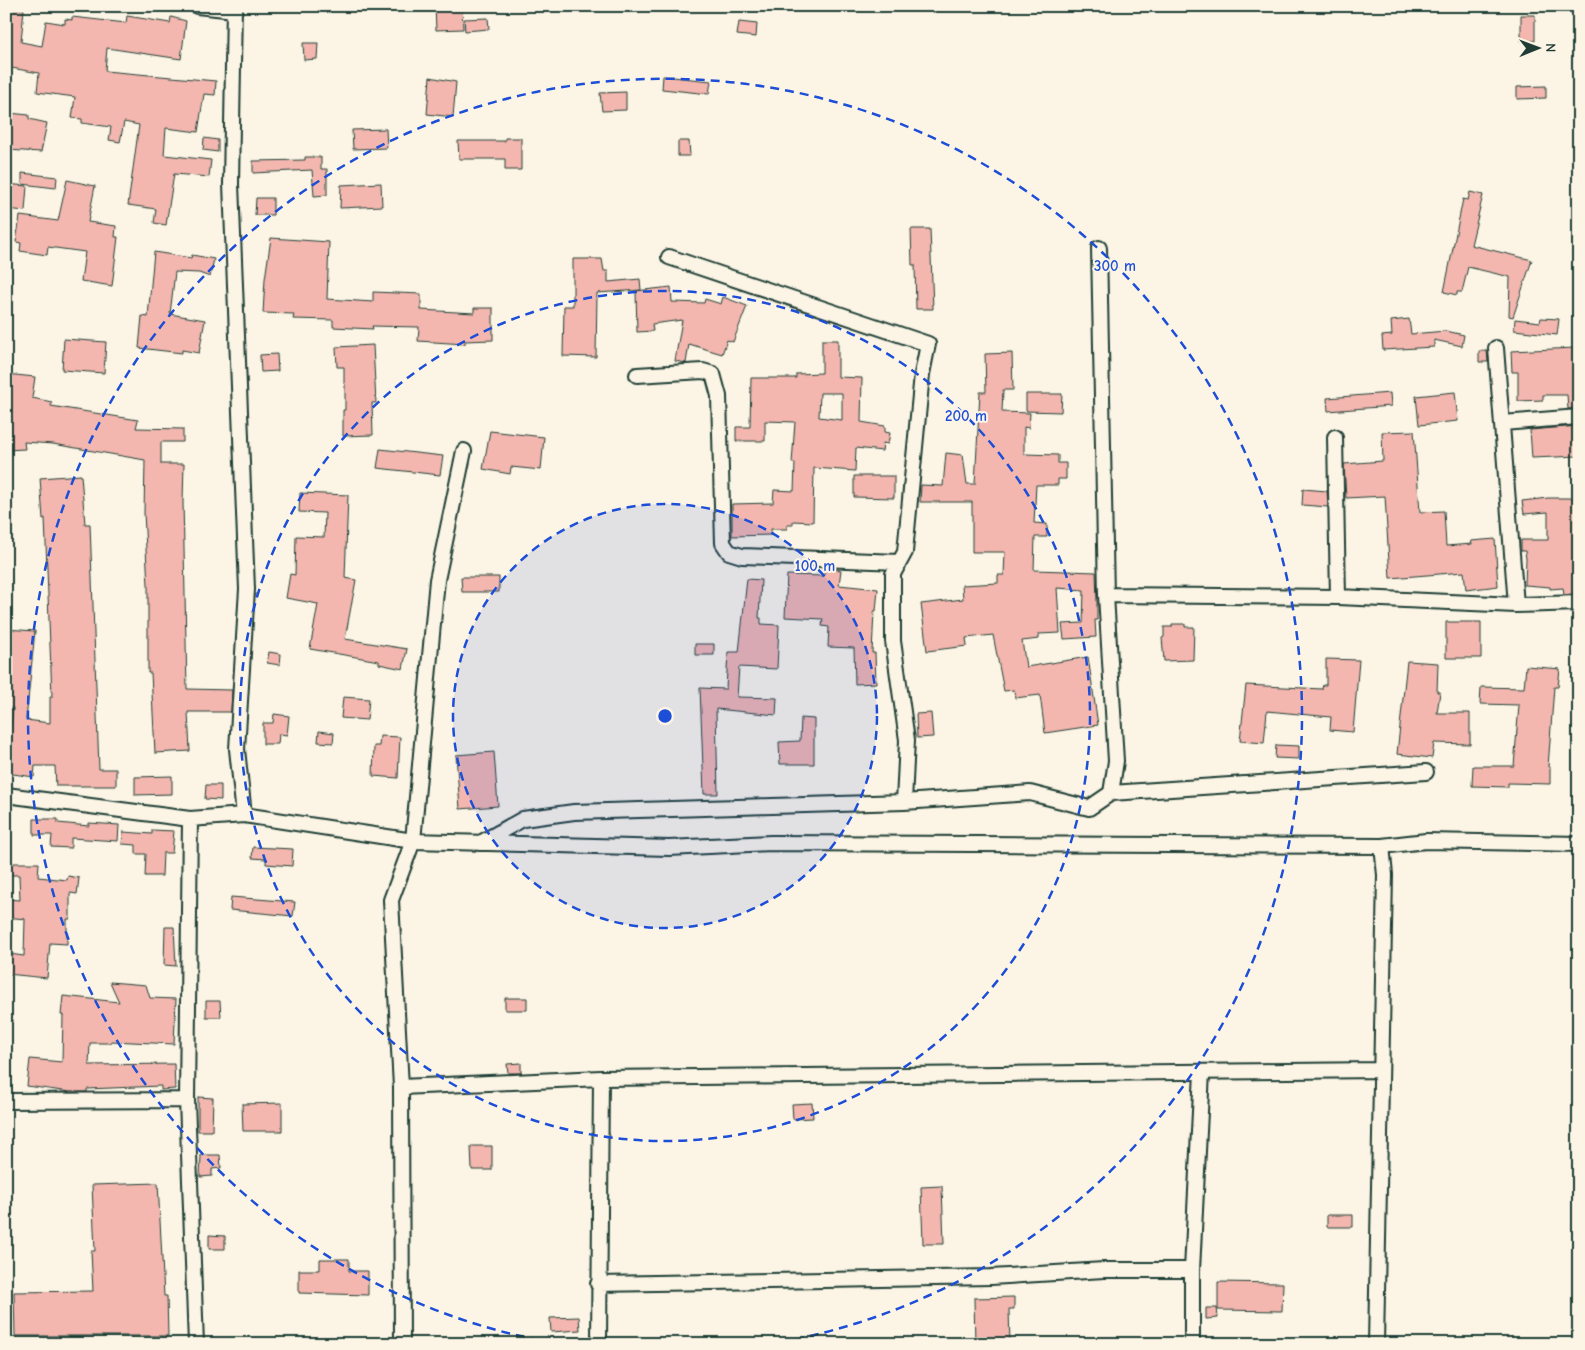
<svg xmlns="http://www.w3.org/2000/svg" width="1585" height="1350" font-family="'Comic Neue',sans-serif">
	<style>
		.building { fill: #f3b7af; stroke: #1f3d34; fill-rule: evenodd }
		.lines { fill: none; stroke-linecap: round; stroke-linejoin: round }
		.street-casing { stroke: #1f3d34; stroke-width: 18 }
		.street { stroke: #fcf5e5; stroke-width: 14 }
		.ring { fill: none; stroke: #1d4ed8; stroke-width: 2.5; stroke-dasharray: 9 6 }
		.centre { fill: #1d4ed8; stroke: #fcf5e5; stroke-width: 2.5 }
		.ring-label { font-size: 15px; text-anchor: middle; font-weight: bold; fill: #1d4ed8; stroke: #fcf5e5; stroke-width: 4; stroke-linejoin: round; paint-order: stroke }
	</style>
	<rect width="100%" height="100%" fill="#fcf5e5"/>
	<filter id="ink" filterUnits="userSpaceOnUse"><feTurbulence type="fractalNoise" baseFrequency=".02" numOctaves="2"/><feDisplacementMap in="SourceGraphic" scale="10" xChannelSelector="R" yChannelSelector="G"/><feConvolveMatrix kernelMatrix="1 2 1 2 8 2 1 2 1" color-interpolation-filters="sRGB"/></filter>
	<g filter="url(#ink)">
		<path class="building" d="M 435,6 L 462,6 L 463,29 L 436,30 Z
			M 9,8 L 24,9 L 21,42 L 42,46 L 46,21 L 65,24 L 65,19 L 72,20 L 72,17 L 126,23 L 127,16 L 170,23 L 171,17 L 186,21 L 181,59 L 107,48 L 105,71 L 216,81 L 215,95 L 204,94 L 198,132 L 166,128 L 164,155 L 211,160 L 209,177 L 174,174 L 166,225 L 154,223 L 156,209 L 128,205 L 139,125 L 124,122 L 120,142 L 109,140 L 111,127 L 82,123 L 82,119 L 72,118 L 75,97 L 37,92 L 39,73 L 6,67 Z
			M 1521,15 L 1535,15 L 1535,41 L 1521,41 Z
			M 488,18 L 489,29 L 465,31 L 464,19 Z
			M 739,22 L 757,24 L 756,37 L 737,35 Z
			M 303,43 L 318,43 L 317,59 L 304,60 Z
			M 663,76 L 711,81 L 709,94 L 662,89 Z
			M 430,77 L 456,82 L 453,117 L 427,114 Z
			M 1546,86 L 1546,98 L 1517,99 L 1517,87 Z
			M 626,92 L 626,110 L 602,111 L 600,93 Z
			M 9,113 L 29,115 L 29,119 L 47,123 L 41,152 L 6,150 L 6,120 L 8,120 Z
			M 386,129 L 387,148 L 353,149 L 352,130 Z
			M 204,138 L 218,140 L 218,152 L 203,150 Z
			M 505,138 L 521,138 L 521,170 L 505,170 L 505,159 L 459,159 L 458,141 L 505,141 Z
			M 678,141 L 689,141 L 690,156 L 678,156 Z
			M 305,157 L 321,157 L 321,169 L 327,169 L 327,195 L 314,196 L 312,170 L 253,173 L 253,161 L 305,160 Z
			M 22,173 L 57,177 L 56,188 L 22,184 Z
			M 67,180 L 95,186 L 88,222 L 116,226 L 115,237 L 118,237 L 112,286 L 81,281 L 85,252 L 48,247 L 47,255 L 20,251 L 21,243 L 16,242 L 20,216 L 58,221 Z
			M 381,183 L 382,206 L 340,208 L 341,185 Z
			M 6,184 L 27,186 L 25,211 L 6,209 Z
			M 1470,192 L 1483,195 L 1471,245 L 1532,260 L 1513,317 L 1509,316 L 1510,277 L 1468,267 L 1462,292 L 1457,292 L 1457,295 L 1444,292 L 1463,199 L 1468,200 Z
			M 256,198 L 273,198 L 273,215 L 255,215 Z
			M 911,229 L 930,229 L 933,309 L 916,309 L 915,265 L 912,265 Z
			M 271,238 L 329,242 L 327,299 L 373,302 L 373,292 L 421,294 L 421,310 L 474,313 L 474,308 L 493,308 L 493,340 L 465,341 L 465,344 L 418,341 L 419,327 L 372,326 L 373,329 L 333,327 L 333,320 L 293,319 L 294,314 L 263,313 L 265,279 Z
			M 154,252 L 191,258 L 192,255 L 214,259 L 210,277 L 199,273 L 175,272 L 170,314 L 205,320 L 199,353 L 182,350 L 182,353 L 139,348 L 142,316 L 148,317 Z
			M 573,259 L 602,259 L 604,271 L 608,271 L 608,282 L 640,279 L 641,290 L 597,293 L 596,357 L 563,356 L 564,306 L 573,306 Z
			M 671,287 L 672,302 L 704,303 L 705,299 L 721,304 L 723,297 L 747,306 L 733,342 L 727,340 L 722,354 L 689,344 L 686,363 L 675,361 L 682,320 L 652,324 L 653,331 L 637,332 L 636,291 Z
			M 1541,318 L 1559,319 L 1557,335 L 1514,330 L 1515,319 L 1540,322 Z
			M 1409,319 L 1411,334 L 1446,331 L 1464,335 L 1462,346 L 1434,340 L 1434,347 L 1383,350 L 1382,336 L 1392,335 L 1391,321 Z
			M 64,339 L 106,342 L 104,373 L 62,370 Z
			M 822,340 L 838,340 L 838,377 L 862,378 L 861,422 L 885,426 L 885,432 L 890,433 L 888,444 L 883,443 L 882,451 L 856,448 L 855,471 L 814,468 L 813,522 L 793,521 L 793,525 L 787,525 L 787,529 L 771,529 L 771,535 L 732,536 L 732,504 L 773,503 L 774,490 L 794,491 L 795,463 L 792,463 L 795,422 L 765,421 L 765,441 L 736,441 L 736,427 L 750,427 L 751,378 L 796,378 L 796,374 L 822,373 ZM 820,393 L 842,393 L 842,420 L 819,417 Z
			M 373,345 L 376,403 L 372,403 L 373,435 L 343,436 L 343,410 L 345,410 L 345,384 L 344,384 L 344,367 L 337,367 L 336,347 Z
			M 1575,348 L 1575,361 L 1579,360 L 1579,408 L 1568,409 L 1567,395 L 1543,395 L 1543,400 L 1518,401 L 1518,372 L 1512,372 L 1511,351 Z
			M 1479,351 L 1487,351 L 1488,362 L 1479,362 Z
			M 1012,353 L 1013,390 L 1003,390 L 1002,412 L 1030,413 L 1029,428 L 1024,427 L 1024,454 L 1058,455 L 1058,463 L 1066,463 L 1066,479 L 1058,479 L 1058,485 L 1036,485 L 1034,523 L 1047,524 L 1047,537 L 1035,537 L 1034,570 L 1096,572 L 1097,602 L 1097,620 L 1095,620 L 1096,637 L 1064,639 L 1062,624 L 1083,623 L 1084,590 L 1057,588 L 1060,633 L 1039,634 L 1039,639 L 1022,641 L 1026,667 L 1088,657 L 1098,725 L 1045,733 L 1040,695 L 1015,698 L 1014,690 L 1004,691 L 993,635 L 966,638 L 967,646 L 927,651 L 921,604 L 963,599 L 962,585 L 998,583 L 998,575 L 1004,575 L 1005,552 L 972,552 L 972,502 L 920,502 L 921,485 L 943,486 L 946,453 L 963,455 L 967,484 L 975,484 L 980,392 L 986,392 L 985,354 Z
			M 277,354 L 278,371 L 261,372 L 260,355 Z
			M 6,374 L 35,377 L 32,398 L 52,402 L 51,406 L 138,420 L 136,428 L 183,429 L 183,442 L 161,442 L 161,464 L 184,464 L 183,501 L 187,689 L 232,690 L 231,712 L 188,712 L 190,751 L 155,753 L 151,673 L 148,673 L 148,585 L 144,513 L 145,460 L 53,444 L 24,442 L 25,449 L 6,450 Z
			M 1455,392 L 1458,421 L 1419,425 L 1416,396 Z
			M 1390,393 L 1391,406 L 1328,411 L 1327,398 Z
			M 1026,394 L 1062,394 L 1061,412 L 1026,411 Z
			M 1579,426 L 1579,456 L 1532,458 L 1530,430 Z
			M 490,431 L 544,437 L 541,470 L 511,467 L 510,474 L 483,469 Z
			M 1414,431 L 1420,512 L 1444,511 L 1446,546 L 1472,544 L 1471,541 L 1495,539 L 1498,586 L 1466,590 L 1464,572 L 1390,578 L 1385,496 L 1346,498 L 1344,464 L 1383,461 L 1382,432 Z
			M 380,449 L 443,456 L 440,475 L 377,468 Z
			M 81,475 L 85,524 L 90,524 L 99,769 L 116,769 L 116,786 L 56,786 L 55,766 L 35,766 L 34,777 L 6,773 L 13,708 L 6,707 L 6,629 L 35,631 L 26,720 L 50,723 L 50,697 L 52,697 L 45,518 L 43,519 L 40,478 Z
			M 854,476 L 894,476 L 894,498 L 854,497 Z
			M 1303,489 L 1327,491 L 1328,507 L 1302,505 Z
			M 300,493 L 348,495 L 345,578 L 356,580 L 345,639 L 407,649 L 403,669 L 379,664 L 379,661 L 310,649 L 318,604 L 286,598 L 290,574 L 295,575 L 296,536 L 324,537 L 325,513 L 299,512 Z
			M 1548,498 L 1579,498 L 1579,593 L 1564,595 L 1563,588 L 1550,589 L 1550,587 L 1525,585 L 1526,559 L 1525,551 L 1521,551 L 1521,540 L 1548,540 L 1548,512 L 1524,514 L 1522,501 Z
			M 824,568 L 841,570 L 839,585 L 878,589 L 876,611 L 874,611 L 872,653 L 875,653 L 876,683 L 855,684 L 854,648 L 828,647 L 829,627 L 822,626 L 823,619 L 785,617 L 787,575 L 824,576 Z
			M 461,577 L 499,577 L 499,592 L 462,592 Z
			M 747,579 L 761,580 L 759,618 L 761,618 L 761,624 L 779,625 L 777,669 L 739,667 L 737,697 L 777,698 L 776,715 L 716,709 L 718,794 L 704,794 L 700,688 L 726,689 L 728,652 L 739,652 Z
			M 1446,622 L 1481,622 L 1481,658 L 1446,658 Z
			M 1172,624 L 1185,624 L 1185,627 L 1194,627 L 1193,660 L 1164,661 L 1162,638 L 1164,637 L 1164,627 L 1172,627 Z
			M 695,644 L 714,644 L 714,655 L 695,655 Z
			M 269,652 L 281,654 L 280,665 L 267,663 Z
			M 1326,659 L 1359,660 L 1353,732 L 1330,730 L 1331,717 L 1267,711 L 1264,743 L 1240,741 L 1246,685 L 1322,689 L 1323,685 L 1326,685 Z
			M 1407,661 L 1438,663 L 1437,692 L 1440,692 L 1437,713 L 1470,713 L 1470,744 L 1434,743 L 1432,758 L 1397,754 Z
			M 1526,666 L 1560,669 L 1558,687 L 1554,687 L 1548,767 L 1550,767 L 1550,784 L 1508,783 L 1508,787 L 1472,786 L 1473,766 L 1514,766 L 1519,705 L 1480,704 L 1481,687 L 1524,688 Z
			M 343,697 L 369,699 L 367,720 L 341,718 Z
			M 931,713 L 933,737 L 917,738 L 916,714 Z
			M 274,714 L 289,716 L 287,735 L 279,734 L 278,744 L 263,744 L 263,723 L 273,723 Z
			M 801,718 L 814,719 L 814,764 L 780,764 L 779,742 L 800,741 Z
			M 319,731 L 334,733 L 333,743 L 318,742 Z
			M 380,736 L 400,737 L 398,778 L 373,776 L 374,746 L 379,746 Z
			M 1276,745 L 1299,746 L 1299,759 L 1275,758 Z
			M 494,752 L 498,806 L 460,809 L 456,755 Z
			M 172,776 L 172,794 L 135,795 L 135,777 Z
			M 206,785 L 221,785 L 221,800 L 205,799 Z
			M 34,819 L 58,819 L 58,823 L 89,826 L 89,823 L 119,825 L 118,841 L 71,838 L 71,848 L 51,847 L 52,835 L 34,835 Z
			M 152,830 L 174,831 L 172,853 L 163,853 L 162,876 L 145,876 L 146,854 L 136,854 L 136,845 L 122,844 L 123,832 L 152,834 Z
			M 253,847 L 293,849 L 292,866 L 266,864 L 266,859 L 252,858 Z
			M 7,863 L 39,863 L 38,877 L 67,880 L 68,876 L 79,878 L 77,894 L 70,893 L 70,919 L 67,919 L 67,944 L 50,943 L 47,978 L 7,974 L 9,954 L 24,956 L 25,919 L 6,917 L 6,899 L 20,900 L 19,875 L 7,875 Z
			M 231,897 L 295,902 L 293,916 L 230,910 Z
			M 165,927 L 174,927 L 176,966 L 164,965 Z
			M 110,982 L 146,985 L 150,998 L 176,999 L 174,1044 L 111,1041 L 111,1043 L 90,1043 L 89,1065 L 174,1064 L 175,1089 L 161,1090 L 161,1086 L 87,1089 L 87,1092 L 70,1092 L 27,1086 L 30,1059 L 62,1062 L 63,1015 L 61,1015 L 63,996 L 119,1002 Z
			M 505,998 L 527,998 L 527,1010 L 505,1010 Z
			M 206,1001 L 220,1001 L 221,1017 L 206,1017 Z
			M 521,1063 L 521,1073 L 508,1073 L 507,1064 Z
			M 198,1097 L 213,1098 L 212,1131 L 198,1131 Z
			M 282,1103 L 282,1131 L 243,1131 L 242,1104 Z
			M 812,1103 L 813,1118 L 793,1119 L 792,1104 Z
			M 471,1146 L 492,1146 L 492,1170 L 472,1170 Z
			M 201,1155 L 220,1155 L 221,1168 L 212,1169 L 212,1176 L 200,1177 Z
			M 158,1183 L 164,1296 L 167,1296 L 168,1336 L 15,1336 L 14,1292 L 93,1291 L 91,1251 L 95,1251 L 92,1185 Z
			M 942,1186 L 944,1244 L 923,1244 L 921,1187 Z
			M 1327,1215 L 1353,1215 L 1353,1227 L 1327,1227 Z
			M 209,1235 L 225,1236 L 225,1249 L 209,1249 Z
			M 320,1259 L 349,1259 L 349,1271 L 368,1271 L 368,1295 L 299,1293 L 299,1270 L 320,1270 Z
			M 1218,1282 L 1283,1283 L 1282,1311 L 1218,1310 Z
			M 1014,1297 L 1014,1309 L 1009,1309 L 1010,1344 L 975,1344 L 974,1298 Z
			M 1206,1308 L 1217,1308 L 1218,1318 L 1206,1319 Z
			M 579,1317 L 580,1330 L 551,1332 L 550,1318 Z"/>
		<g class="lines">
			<g class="street-casing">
				<path id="street" d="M 197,6 L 235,10
					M 234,6 L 231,184 L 247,589 L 237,749 L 244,815
					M 1099,248 L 1106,595 L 1116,761 L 1111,793
					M 669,257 L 928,344 L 922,374 L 905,552 L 893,574 L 893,641 L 907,740 L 904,802
					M 1496,348 L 1516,605
					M 637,375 L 703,371 L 713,374 L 719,396 L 723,543 L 729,552 L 742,556 L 899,562
					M 1502,423 L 1579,417
					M 1335,437 L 1338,597
					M 464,451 L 437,580 L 413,841 L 669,848 L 771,843 L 1382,846 L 1426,841 L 1579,844
					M 1106,595 L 1338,597 L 1516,605 L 1579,603
					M 6,795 L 190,819 L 244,815 L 413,841 L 391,900 L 401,1087 L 402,1344
					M 190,819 L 187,1100 L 196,1344
					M 480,843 L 523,819 L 574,812 L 904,802 L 1030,793 L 1089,808 L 1111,793 L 1426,772
					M 401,1087 L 601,1078 L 1381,1070
					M 6,1101 L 187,1100
					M 598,1284 L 991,1277 L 1104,1270 L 1192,1270
					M 599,1344 L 601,1078
					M 1192,1344 L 1192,1270 L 1202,1072
					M 1376,1344 L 1385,875 L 1382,846"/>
			</g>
			<use href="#street" class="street"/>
		</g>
	</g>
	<circle cx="665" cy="716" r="212" fill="#1d4ed8" fill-opacity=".12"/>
	<g class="ring">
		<circle cx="665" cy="716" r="212"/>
		<circle cx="665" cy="716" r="425"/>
		<path d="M554 1343A637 637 0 1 1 776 1343"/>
	</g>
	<circle cx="665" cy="716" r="8" class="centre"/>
	<g class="ring-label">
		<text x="1115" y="271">300 m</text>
		<text x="966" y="421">200 m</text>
		<text x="815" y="571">100 m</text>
	</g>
	<rect width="1585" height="1350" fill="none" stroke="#fcf5e5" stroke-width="25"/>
	<rect x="12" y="12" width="1560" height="1325" fill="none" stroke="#1f3d34" stroke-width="2" filter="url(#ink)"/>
	<g transform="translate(1538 48) rotate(89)" stroke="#fcf5e5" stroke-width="4" paint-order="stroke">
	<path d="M0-4L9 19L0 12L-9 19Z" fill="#1f3d34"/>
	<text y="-8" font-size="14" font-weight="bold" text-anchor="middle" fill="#1f3d34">N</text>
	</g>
</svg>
